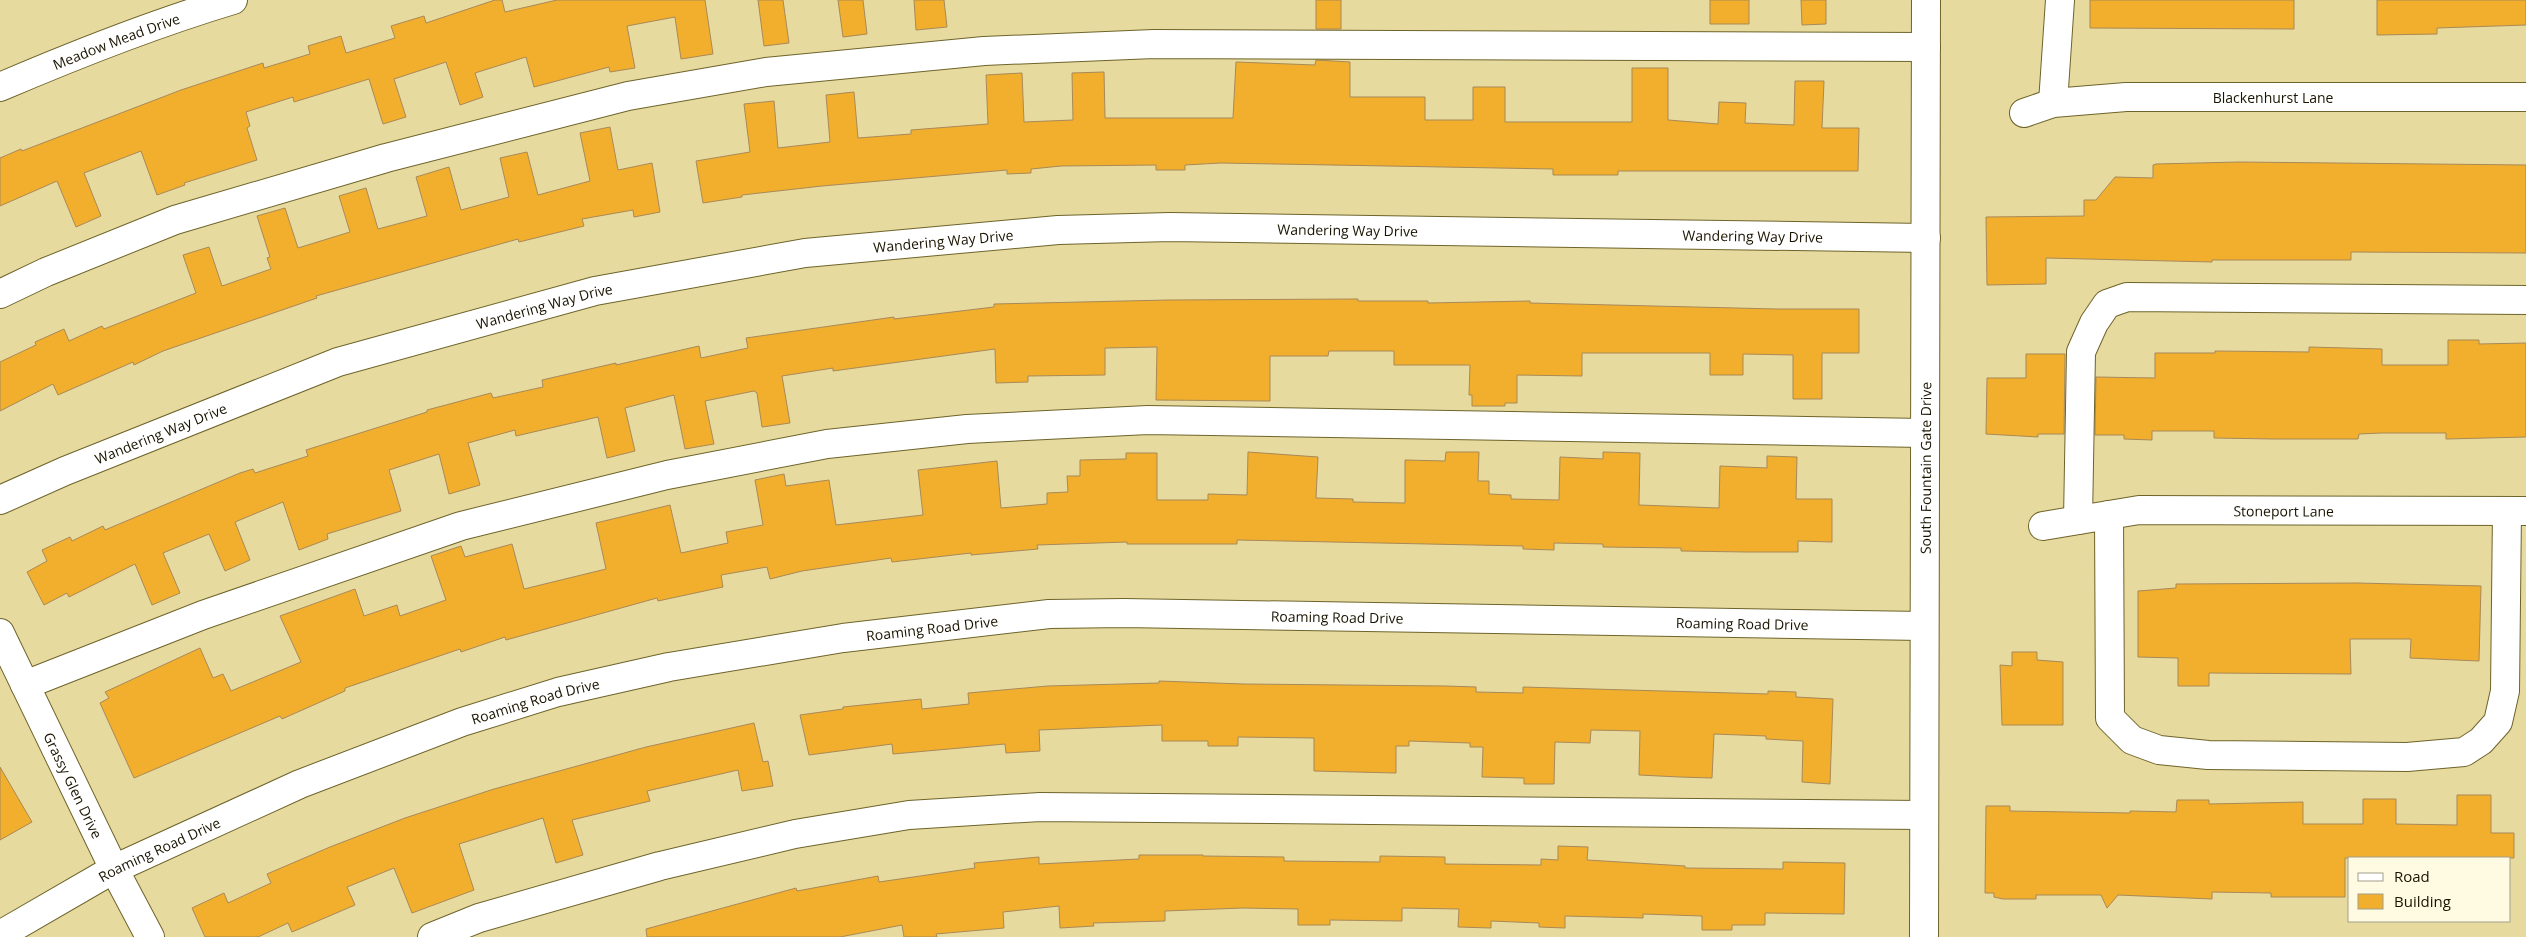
<svg xmlns="http://www.w3.org/2000/svg" width="2526" height="937" font-family="'Open Sans',sans-serif">
	<style>
		.building { fill: #f1af2d; stroke: #a98957 }
		.lines { fill: none; stroke-linecap: round; stroke-linejoin: round }
		.minor-casing { stroke: #6e642b; stroke-width: 30 }
		.minor { stroke: #fff; stroke-width: 28 }
		.labels { text-anchor: middle; dominant-baseline: central; stroke-width: 4; stroke-linejoin: round; paint-order: stroke }
		.street-label { font-size: 14px; fill: #191400; stroke: #fffbe3 }
	</style>
	<rect width="100%" height="100%" fill="#e6da9f"/>
	<path class="building" d="M 495,0 L 502,0 L 505,12 L 557,0 L 705,0 L 713,54 L 681,59 L 675,17 L 627,26 L 635,68 L 610,72 L 609,67 L 534,87 L 526,57 L 475,73 L 483,97 L 460,105 L 446,62 L 394,79 L 406,117 L 383,124 L 369,79 L 294,102 L 293,97 L 246,112 L 250,126 L 247,128 L 257,160 L 184,183 L 185,185 L 157,195 L 141,151 L 84,173 L 101,216 L 76,227 L 57,181 L 0,206 L 0,158 L 21,149 L 22,151 L 181,90 L 263,63 L 264,68 L 310,54 L 308,46 L 341,36 L 346,53 L 395,38 L 391,26 L 424,16 L 426,23 Z
		M 758,0 L 783,0 L 789,43 L 764,46 Z
		M 838,0 L 863,0 L 867,34 L 843,37 Z
		M 914,0 L 944,0 L 947,27 L 916,30 Z
		M 1316,0 L 1341,0 L 1341,29 L 1316,29 Z
		M 1710,0 L 1749,0 L 1749,24 L 1710,24 Z
		M 1801,0 L 1826,0 L 1826,24 L 1802,25 Z
		M 2090,0 L 2294,0 L 2294,29 L 2090,28 Z
		M 2377,0 L 2526,0 L 2526,25 L 2437,28 L 2437,34 L 2377,35 Z
		M 1316,60 L 1350,62 L 1350,97 L 1425,97 L 1425,120 L 1473,120 L 1473,87 L 1505,87 L 1505,122 L 1632,122 L 1632,68 L 1668,68 L 1668,120 L 1718,124 L 1719,102 L 1746,103 L 1745,123 L 1794,125 L 1795,81 L 1824,81 L 1822,128 L 1859,128 L 1858,171 L 1618,171 L 1618,175 L 1553,175 L 1553,169 L 1221,163 L 1185,165 L 1185,170 L 1156,170 L 1156,165 L 1061,166 L 1031,169 L 1031,173 L 1007,174 L 1007,170 L 822,186 L 742,195 L 742,197 L 703,203 L 696,161 L 750,152 L 744,104 L 774,101 L 778,148 L 830,142 L 826,95 L 854,92 L 858,138 L 911,134 L 911,130 L 988,124 L 986,75 L 1022,73 L 1024,122 L 1073,120 L 1072,73 L 1104,72 L 1105,118 L 1233,118 L 1236,62 L 1315,65 Z
		M 610,127 L 618,170 L 652,163 L 660,212 L 634,217 L 633,210 L 582,219 L 584,226 L 519,242 L 518,239 L 316,296 L 317,298 L 163,351 L 134,365 L 133,362 L 58,395 L 53,384 L 0,411 L 0,362 L 36,345 L 35,342 L 64,329 L 69,341 L 102,326 L 104,329 L 196,293 L 183,255 L 209,247 L 222,286 L 271,269 L 267,258 L 270,257 L 257,216 L 285,208 L 298,248 L 350,232 L 339,196 L 366,188 L 378,229 L 427,216 L 416,177 L 449,167 L 461,210 L 509,197 L 500,158 L 527,152 L 538,195 L 590,181 L 580,133 Z
		M 2239,162 L 2526,165 L 2526,253 L 2351,252 L 2351,260 L 2212,260 L 2212,262 L 2046,258 L 2046,284 L 1987,285 L 1986,217 L 2084,216 L 2084,200 L 2096,200 L 2115,177 L 2153,178 L 2153,165 L 2156,164 Z
		M 1358,299 L 1358,301 L 1428,301 L 1428,303 L 1530,301 L 1530,303 L 1777,309 L 1859,309 L 1859,353 L 1822,353 L 1822,399 L 1793,399 L 1793,355 L 1743,354 L 1743,375 L 1710,375 L 1710,353 L 1582,353 L 1582,376 L 1517,375 L 1517,403 L 1505,403 L 1505,406 L 1472,406 L 1472,395 L 1469,395 L 1470,365 L 1394,365 L 1394,351 L 1329,351 L 1328,356 L 1270,356 L 1270,401 L 1156,400 L 1157,347 L 1105,348 L 1105,375 L 1028,376 L 1028,382 L 996,383 L 995,349 L 833,371 L 833,368 L 782,376 L 790,423 L 762,427 L 757,393 L 754,391 L 705,401 L 714,444 L 685,449 L 674,395 L 625,408 L 635,451 L 607,458 L 598,417 L 516,436 L 515,430 L 468,443 L 480,485 L 449,494 L 439,454 L 389,470 L 401,511 L 327,534 L 328,539 L 299,550 L 283,502 L 235,522 L 250,560 L 225,571 L 209,534 L 163,553 L 180,593 L 152,605 L 135,564 L 69,597 L 67,593 L 44,605 L 27,572 L 47,561 L 42,550 L 70,537 L 72,541 L 103,526 L 105,530 L 240,473 L 253,469 L 255,473 L 308,456 L 306,450 L 427,412 L 427,410 L 491,393 L 493,398 L 543,387 L 542,380 L 616,363 L 616,365 L 699,346 L 701,358 L 748,348 L 746,338 L 894,317 L 894,319 L 994,307 L 994,304 L 1168,300 Z
		M 2448,340 L 2479,340 L 2479,344 L 2526,343 L 2526,437 L 2446,439 L 2446,433 L 2381,433 L 2359,434 L 2358,439 L 2274,439 L 2214,438 L 2214,431 L 2152,431 L 2152,440 L 2124,439 L 2124,435 L 2095,435 L 2096,377 L 2155,378 L 2155,353 L 2215,353 L 2215,351 L 2309,352 L 2309,347 L 2382,349 L 2382,365 L 2448,365 Z
		M 2026,354 L 2065,354 L 2064,434 L 2038,434 L 2038,437 L 1986,434 L 1987,378 L 2026,378 Z
		M 1248,452 L 1318,457 L 1316,498 L 1353,499 L 1353,502 L 1405,503 L 1405,460 L 1445,461 L 1446,452 L 1479,452 L 1478,481 L 1489,481 L 1489,494 L 1511,495 L 1511,499 L 1559,500 L 1560,457 L 1603,459 L 1603,452 L 1640,453 L 1639,505 L 1719,508 L 1720,466 L 1767,468 L 1767,456 L 1797,457 L 1796,499 L 1832,499 L 1832,542 L 1798,541 L 1798,552 L 1747,552 L 1681,551 L 1681,548 L 1603,547 L 1603,544 L 1554,543 L 1554,550 L 1523,549 L 1523,546 L 1237,540 L 1237,544 L 1127,544 L 1127,542 L 1037,545 L 1038,549 L 971,555 L 971,553 L 892,562 L 891,558 L 802,571 L 770,579 L 767,567 L 721,575 L 723,587 L 658,601 L 657,598 L 506,640 L 505,637 L 461,652 L 460,649 L 345,688 L 345,691 L 282,719 L 280,716 L 134,778 L 100,703 L 109,698 L 105,692 L 200,648 L 213,678 L 223,674 L 231,691 L 301,662 L 280,616 L 355,589 L 364,616 L 397,605 L 400,616 L 446,600 L 431,556 L 461,546 L 465,557 L 512,544 L 524,589 L 606,569 L 596,523 L 670,505 L 681,553 L 728,543 L 726,532 L 763,525 L 755,480 L 784,474 L 786,486 L 829,480 L 836,525 L 923,515 L 918,470 L 997,461 L 1001,508 L 1047,504 L 1047,493 L 1068,492 L 1067,476 L 1080,476 L 1080,460 L 1126,459 L 1126,453 L 1157,453 L 1157,500 L 1208,500 L 1208,494 L 1247,495 Z
		M 2357,583 L 2481,586 L 2479,661 L 2410,658 L 2411,639 L 2350,639 L 2351,674 L 2209,673 L 2209,686 L 2178,686 L 2178,658 L 2138,657 L 2138,591 L 2176,588 L 2176,584 Z
		M 2012,652 L 2037,652 L 2037,660 L 2063,662 L 2063,725 L 2002,725 L 2000,665 L 2012,666 Z
		M 1159,681 L 1243,684 L 1446,686 L 1476,687 L 1476,692 L 1523,693 L 1523,687 L 1768,694 L 1768,691 L 1796,692 L 1796,697 L 1833,699 L 1830,784 L 1802,782 L 1803,741 L 1766,739 L 1766,736 L 1714,734 L 1712,778 L 1680,777 L 1639,775 L 1640,731 L 1591,730 L 1590,743 L 1555,742 L 1554,784 L 1524,784 L 1524,778 L 1482,777 L 1483,747 L 1470,747 L 1470,743 L 1409,741 L 1409,746 L 1396,746 L 1396,773 L 1314,771 L 1314,738 L 1238,737 L 1238,746 L 1208,746 L 1208,741 L 1162,741 L 1162,725 L 1039,730 L 1040,751 L 1006,753 L 1005,744 L 893,754 L 892,744 L 809,755 L 800,715 L 843,709 L 843,707 L 921,699 L 922,709 L 969,704 L 968,693 L 1048,686 L 1159,683 Z
		M 754,723 L 763,762 L 768,761 L 773,786 L 742,791 L 738,770 L 647,791 L 650,801 L 572,820 L 583,855 L 556,863 L 543,818 L 459,844 L 474,890 L 412,913 L 394,868 L 347,887 L 355,905 L 292,932 L 288,923 L 258,937 L 205,937 L 192,908 L 224,893 L 228,903 L 271,883 L 267,874 L 330,847 L 405,818 L 494,789 L 646,747 Z
		M 0,767 L 32,822 L 0,840 Z
		M 2457,795 L 2491,795 L 2491,833 L 2514,833 L 2514,858 L 2345,858 L 2345,897 L 2271,897 L 2271,893 L 2212,892 L 2212,899 L 2118,895 L 2107,908 L 2101,895 L 2036,895 L 2036,899 L 2003,899 L 1994,897 L 1994,893 L 1985,893 L 1986,806 L 2010,806 L 2010,811 L 2130,813 L 2130,811 L 2176,812 L 2177,800 L 2209,800 L 2209,804 L 2303,802 L 2303,824 L 2363,824 L 2363,799 L 2396,799 L 2396,824 L 2457,825 Z
		M 1558,846 L 1588,847 L 1587,860 L 1685,866 L 1685,868 L 1783,869 L 1783,862 L 1845,863 L 1844,914 L 1765,913 L 1765,925 L 1732,925 L 1732,930 L 1702,930 L 1702,916 L 1643,914 L 1643,918 L 1565,916 L 1565,928 L 1539,927 L 1539,923 L 1491,921 L 1491,928 L 1458,927 L 1459,909 L 1402,908 L 1402,921 L 1330,920 L 1330,925 L 1298,925 L 1298,909 L 1242,908 L 1165,911 L 1165,921 L 1093,923 L 1094,926 L 1060,928 L 1059,906 L 1003,912 L 1004,928 L 936,934 L 937,937 L 904,937 L 902,925 L 840,937 L 647,937 L 646,929 L 796,888 L 797,891 L 878,876 L 879,882 L 975,868 L 974,863 L 1039,857 L 1039,864 L 1139,859 L 1139,855 L 1203,855 L 1203,856 L 1284,857 L 1284,861 L 1380,862 L 1380,856 L 1445,857 L 1445,864 L 1541,865 L 1541,859 L 1558,860 Z"/>
	<g class="lines">
		<g class="minor-casing">
			<g id="minor">
				<path id="s1" d="M 0,87 C 77,54 153,24 233,0"/>
				<path d="M 2053,103 L 2060,0"/>
				<path id="s2" d="M 2024,113 L 2053,103 L 2126,97 L 2526,97"/>
				<path d="M 0,294 L 46,272 L 175,220 L 386,158 L 628,96 L 766,72 L 984,51 L 1154,44 L 1926,47"/>
				<path id="s3" d="M 0,500 L 65,471 L 338,362 L 595,291 L 805,253 L 1058,230 L 1170,227 L 1926,238"/>
				<path d="M 2109,515 L 2110,718 L 2132,740 L 2159,750 L 2208,755 L 2407,757 L 2464,752 L 2481,741 L 2498,722 L 2505,691 L 2507,511"/>
				<path d="M 2078,520 L 2081,352 L 2094,323 L 2107,304 L 2127,297 L 2526,300"/>
				<path id="s4" d="M 2043,526 L 2139,510 L 2526,511"/>
				<path id="s5" d="M 0,633 L 114,869 L 150,937"/>
				<path d="M 25,685 L 203,615 L 461,526 L 667,475 L 827,444 L 967,429 L 1148,420 L 1924,433"/>
				<path id="s6" d="M 0,935 L 114,869 L 300,784 L 462,722 L 558,692 L 669,667 L 843,638 L 1049,614 L 1124,613 L 1923,626"/>
				<path d="M 432,937 L 479,918 L 660,866 L 795,834 L 909,815 L 1040,807 L 1923,815"/>
				<path id="s7" d="M 1924,937 L 1926,0"/>
			</g>
		</g>
		<use href="#minor" class="minor"/>
	</g>
	<g class="labels">
		<g class="street-label">
			<text stroke="none"><textPath href="#s1" startOffset="125">Meadow Mead Drive</textPath></text>
			<text stroke="none"><textPath href="#s2" startOffset="251">Blackenhurst Lane</textPath></text>
			<text stroke="none"><textPath href="#s3" startOffset="1389">Wandering Way Drive</textPath></text>
			<text stroke="none"><textPath href="#s3" startOffset="1794">Wandering Way Drive</textPath></text>
			<text stroke="none"><textPath href="#s3" startOffset="984">Wandering Way Drive</textPath></text>
			<text stroke="none"><textPath href="#s3" startOffset="579">Wandering Way Drive</textPath></text>
			<text stroke="none"><textPath href="#s3" startOffset="174">Wandering Way Drive</textPath></text>
			<text stroke="none"><textPath href="#s7" startOffset="469">South Fountain Gate Drive</textPath></text>
			<text stroke="none"><textPath href="#s4" startOffset="242">Stoneport Lane</textPath></text>
			<text stroke="none"><textPath href="#s6" startOffset="1396">Roaming Road Drive</textPath></text>
			<text stroke="none"><textPath href="#s6" startOffset="1801">Roaming Road Drive</textPath></text>
			<text stroke="none"><textPath href="#s6" startOffset="990">Roaming Road Drive</textPath></text>
			<text stroke="none"><textPath href="#s6" startOffset="586">Roaming Road Drive</textPath></text>
			<text stroke="none"><textPath href="#s5" startOffset="169">Grassy Glen Drive</textPath></text>
			<text stroke="none"><textPath href="#s6" startOffset="181">Roaming Road Drive</textPath></text>
		</g>
	</g>
	<rect x="2348" y="857" width="162" height="65" fill="#fffbe3" stroke="#a39f88"/>
	<rect x="2358" y="873" width="25" height="8" fill="#ffffff" stroke="#a39f88"/>
	<text x="2394" y="882" font-size="15" fill="#191400">Road</text>
	<rect x="2358" y="894" width="25" height="15" fill="#f1af2d" stroke="#a39f88"/>
	<text x="2394" y="907" font-size="15" fill="#191400">Building</text>
</svg>
